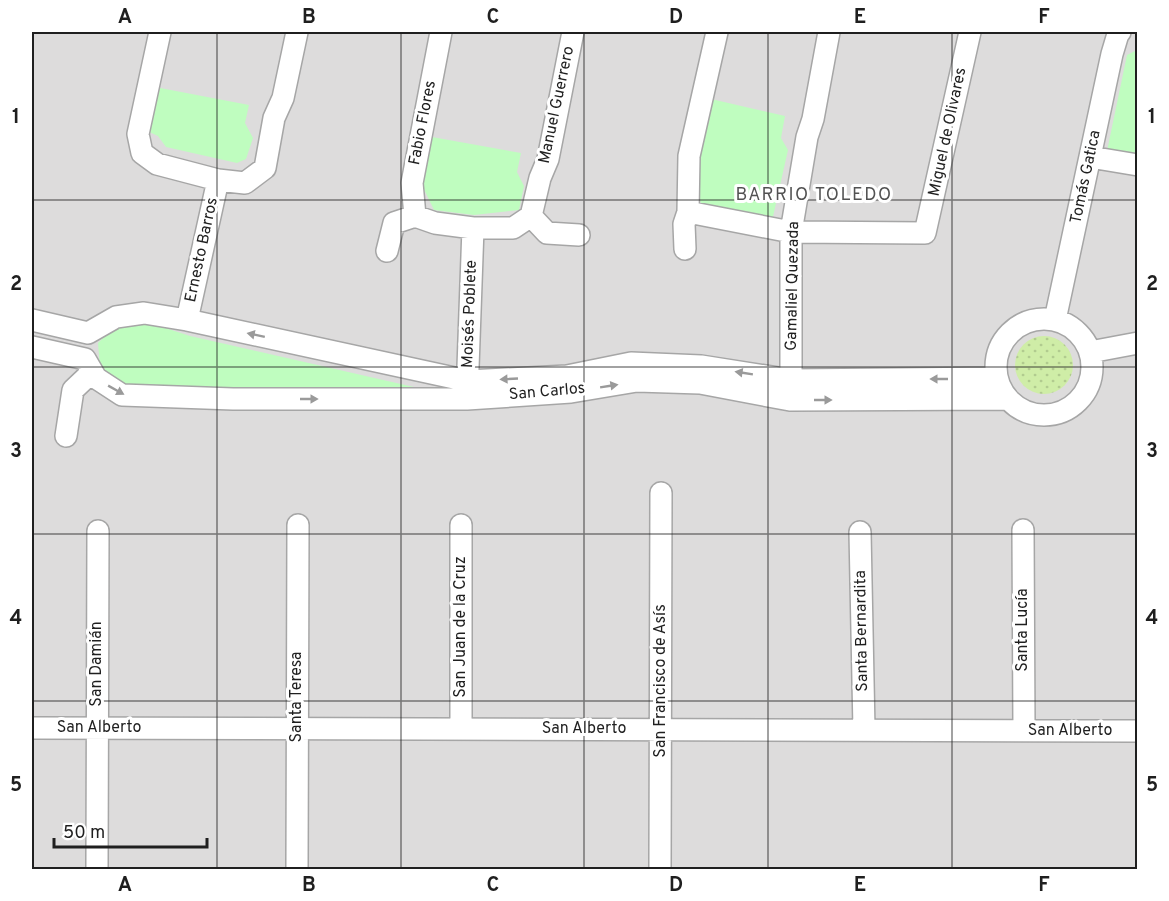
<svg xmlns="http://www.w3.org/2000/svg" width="1169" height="901" font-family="Overpass,sans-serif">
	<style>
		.residential { fill: #dddcdc }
		.grass { fill: url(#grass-dots) }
		.park { fill: #bffdbf }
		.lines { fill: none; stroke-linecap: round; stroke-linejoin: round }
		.minor-casing { stroke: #a6a6a6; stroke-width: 24 }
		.minor { stroke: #fff; stroke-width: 21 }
		.oneway { fill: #9a9a9a }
		.grid { fill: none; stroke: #1f1f1f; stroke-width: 1.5; stroke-opacity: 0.55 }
		.labels { text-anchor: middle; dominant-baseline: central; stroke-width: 6; stroke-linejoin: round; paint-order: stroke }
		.street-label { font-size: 16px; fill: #1f1f1f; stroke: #fff }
		.neighbourhood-label { font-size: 18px; letter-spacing: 1.5px; fill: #525252; stroke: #fff }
		.neatline { fill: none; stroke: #1f1f1f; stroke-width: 2 }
		.grid-label { font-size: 20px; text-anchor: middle; font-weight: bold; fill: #1f1f1f }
	</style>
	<defs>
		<pattern id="grass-dots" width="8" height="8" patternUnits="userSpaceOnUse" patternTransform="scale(1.5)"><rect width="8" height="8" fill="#cfeda7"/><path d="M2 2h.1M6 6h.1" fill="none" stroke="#b1cb8f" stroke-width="1.8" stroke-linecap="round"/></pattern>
	</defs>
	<rect width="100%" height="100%" fill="#f0ebe4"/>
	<path class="residential" d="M 32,32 L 1137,32 L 1137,869 L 32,869 Z"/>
	<path class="grass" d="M1015 365a29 29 0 1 1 58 0a29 29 0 1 1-58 0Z"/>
	<path class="park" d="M 1137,50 L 1137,158 L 1107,151 L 1127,55 Z
		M 155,87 L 249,105 L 245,123 L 253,138 L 246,159 L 237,163 L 166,147 L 158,136 L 147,131 Z
		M 711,99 L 785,116 L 781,138 L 788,150 L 772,221 L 706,209 L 695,195 L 697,163 Z
		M 432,137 L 521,153 L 517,172 L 524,186 L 519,210 L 474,215 L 434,210 L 422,185 Z
		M 150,323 L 190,336 L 427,390 L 224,391 L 121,384 L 100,367 L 98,343 L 117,324 Z"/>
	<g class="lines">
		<g class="minor-casing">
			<path id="minor" d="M 160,32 L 138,134 L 142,153 L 157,164 L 218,180 L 245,183 L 265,168 L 274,118 L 283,98 L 297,32
				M 1090,157 L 1138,165
				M 688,212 L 791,232 L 925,233 L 970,32
				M 415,216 L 435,223 L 473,228 L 513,228 L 531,216 L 540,178 L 548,159 L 573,32
				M 415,216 L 412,183 L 441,32
				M 531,216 L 547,233 L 579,235
				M 685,249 L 684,224 L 688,212 L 689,156 L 717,32
				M 387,251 L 394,223 L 415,216
				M996 367a48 48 0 1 1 96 0a48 48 0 1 1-96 0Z
				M 32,320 L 88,333 L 116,317 L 144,313 L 187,320 L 468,381 L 567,376 L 631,363 L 701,366 L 791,380 L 997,378
				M 187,320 L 218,180
				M 1055,320 L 1112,54 L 1118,34 L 1120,32
				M 32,347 L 85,359 L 96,378 L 122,395 L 233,399 L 467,399 L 571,392 L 637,381 L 700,383 L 790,400 L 1008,399
				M 1090,352 L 1138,343
				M 791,394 L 791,232 L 807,137 L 813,119 L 829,32
				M 467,395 L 473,228
				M 66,436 L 73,390 L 92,372
				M 461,525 L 461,729
				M 1023,530 L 1024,731
				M 860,532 L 864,730
				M 32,728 L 1138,731
				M 97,870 L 98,531
				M 297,870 L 298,525
				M 660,870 L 661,493"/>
		</g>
		<use href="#minor" class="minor"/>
	</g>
	<defs><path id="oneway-solid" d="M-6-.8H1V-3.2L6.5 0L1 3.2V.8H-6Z" transform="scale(1.5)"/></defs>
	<g class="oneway">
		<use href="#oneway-solid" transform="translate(256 335) rotate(-168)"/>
		<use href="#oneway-solid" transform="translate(744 373) rotate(-171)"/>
		<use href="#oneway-solid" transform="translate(509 379) rotate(177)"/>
		<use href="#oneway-solid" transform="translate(939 379) rotate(180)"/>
		<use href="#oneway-solid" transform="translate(609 386) rotate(-9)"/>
		<use href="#oneway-solid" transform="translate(116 390) rotate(29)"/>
		<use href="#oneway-solid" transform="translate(309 399)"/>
		<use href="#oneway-solid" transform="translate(823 400)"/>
	</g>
	<path class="grid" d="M 217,32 L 217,870M 401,32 L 401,870M 584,32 L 584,870M 768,32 L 768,870M 952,32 L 952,870M 32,200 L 1138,200M 32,367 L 1138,367M 32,534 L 1138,534M 32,701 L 1138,701"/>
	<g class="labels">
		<g class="street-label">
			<text transform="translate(557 105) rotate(-78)">Manuel Guerrero</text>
			<text transform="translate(423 123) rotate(-79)">Fabio Flores</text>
			<text transform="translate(948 132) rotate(-78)">Miguel de Olivares</text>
			<text transform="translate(1086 177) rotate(-78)">Tomás Gatica</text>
			<text transform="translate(202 250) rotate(-78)">Ernesto Barros</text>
			<text transform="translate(793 286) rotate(-89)">Gamaliel Quezada</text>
			<text transform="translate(470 314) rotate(-88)">Moisés Poblete</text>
			<text transform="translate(547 392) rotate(-5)">San Carlos</text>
			<text transform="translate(461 627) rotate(-90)">San Juan de la Cruz</text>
			<text transform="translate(1023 630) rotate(-90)">Santa Lucía</text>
			<text transform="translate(862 631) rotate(-91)">Santa Bernardita</text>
			<text transform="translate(97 664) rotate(-90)">San Damián</text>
			<text transform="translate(661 681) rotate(-90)">San Francisco de Asís</text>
			<text transform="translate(297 697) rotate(-90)">Santa Teresa</text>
			<text x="99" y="728">San Alberto</text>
			<text x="584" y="729">San Alberto</text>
			<text x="1070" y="731">San Alberto</text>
		</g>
		<g class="neighbourhood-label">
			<text x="814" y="195">BARRIO TOLEDO</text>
		</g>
	</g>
	<rect width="1169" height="901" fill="none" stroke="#ffffff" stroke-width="66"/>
	<path d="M54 838v9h153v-9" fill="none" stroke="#1f1f1f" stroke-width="3"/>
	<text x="63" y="838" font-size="18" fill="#1f1f1f" stroke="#ffffff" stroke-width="4.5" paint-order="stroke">50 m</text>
	<rect x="33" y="33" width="1103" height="835" class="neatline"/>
	<g class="grid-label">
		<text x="125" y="23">A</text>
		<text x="309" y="23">B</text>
		<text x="493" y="23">C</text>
		<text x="676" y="23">D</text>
		<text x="860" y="23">E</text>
		<text x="1044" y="23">F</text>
		<text x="16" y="123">1</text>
		<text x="1152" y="123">1</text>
		<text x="16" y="290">2</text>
		<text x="1152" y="290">2</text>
		<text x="16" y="457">3</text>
		<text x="1152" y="457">3</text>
		<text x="16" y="624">4</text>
		<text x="1152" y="624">4</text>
		<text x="16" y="791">5</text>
		<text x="1152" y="791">5</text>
		<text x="125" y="891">A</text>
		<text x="309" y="891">B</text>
		<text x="493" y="891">C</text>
		<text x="676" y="891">D</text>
		<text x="860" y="891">E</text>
		<text x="1044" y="891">F</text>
	</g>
</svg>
